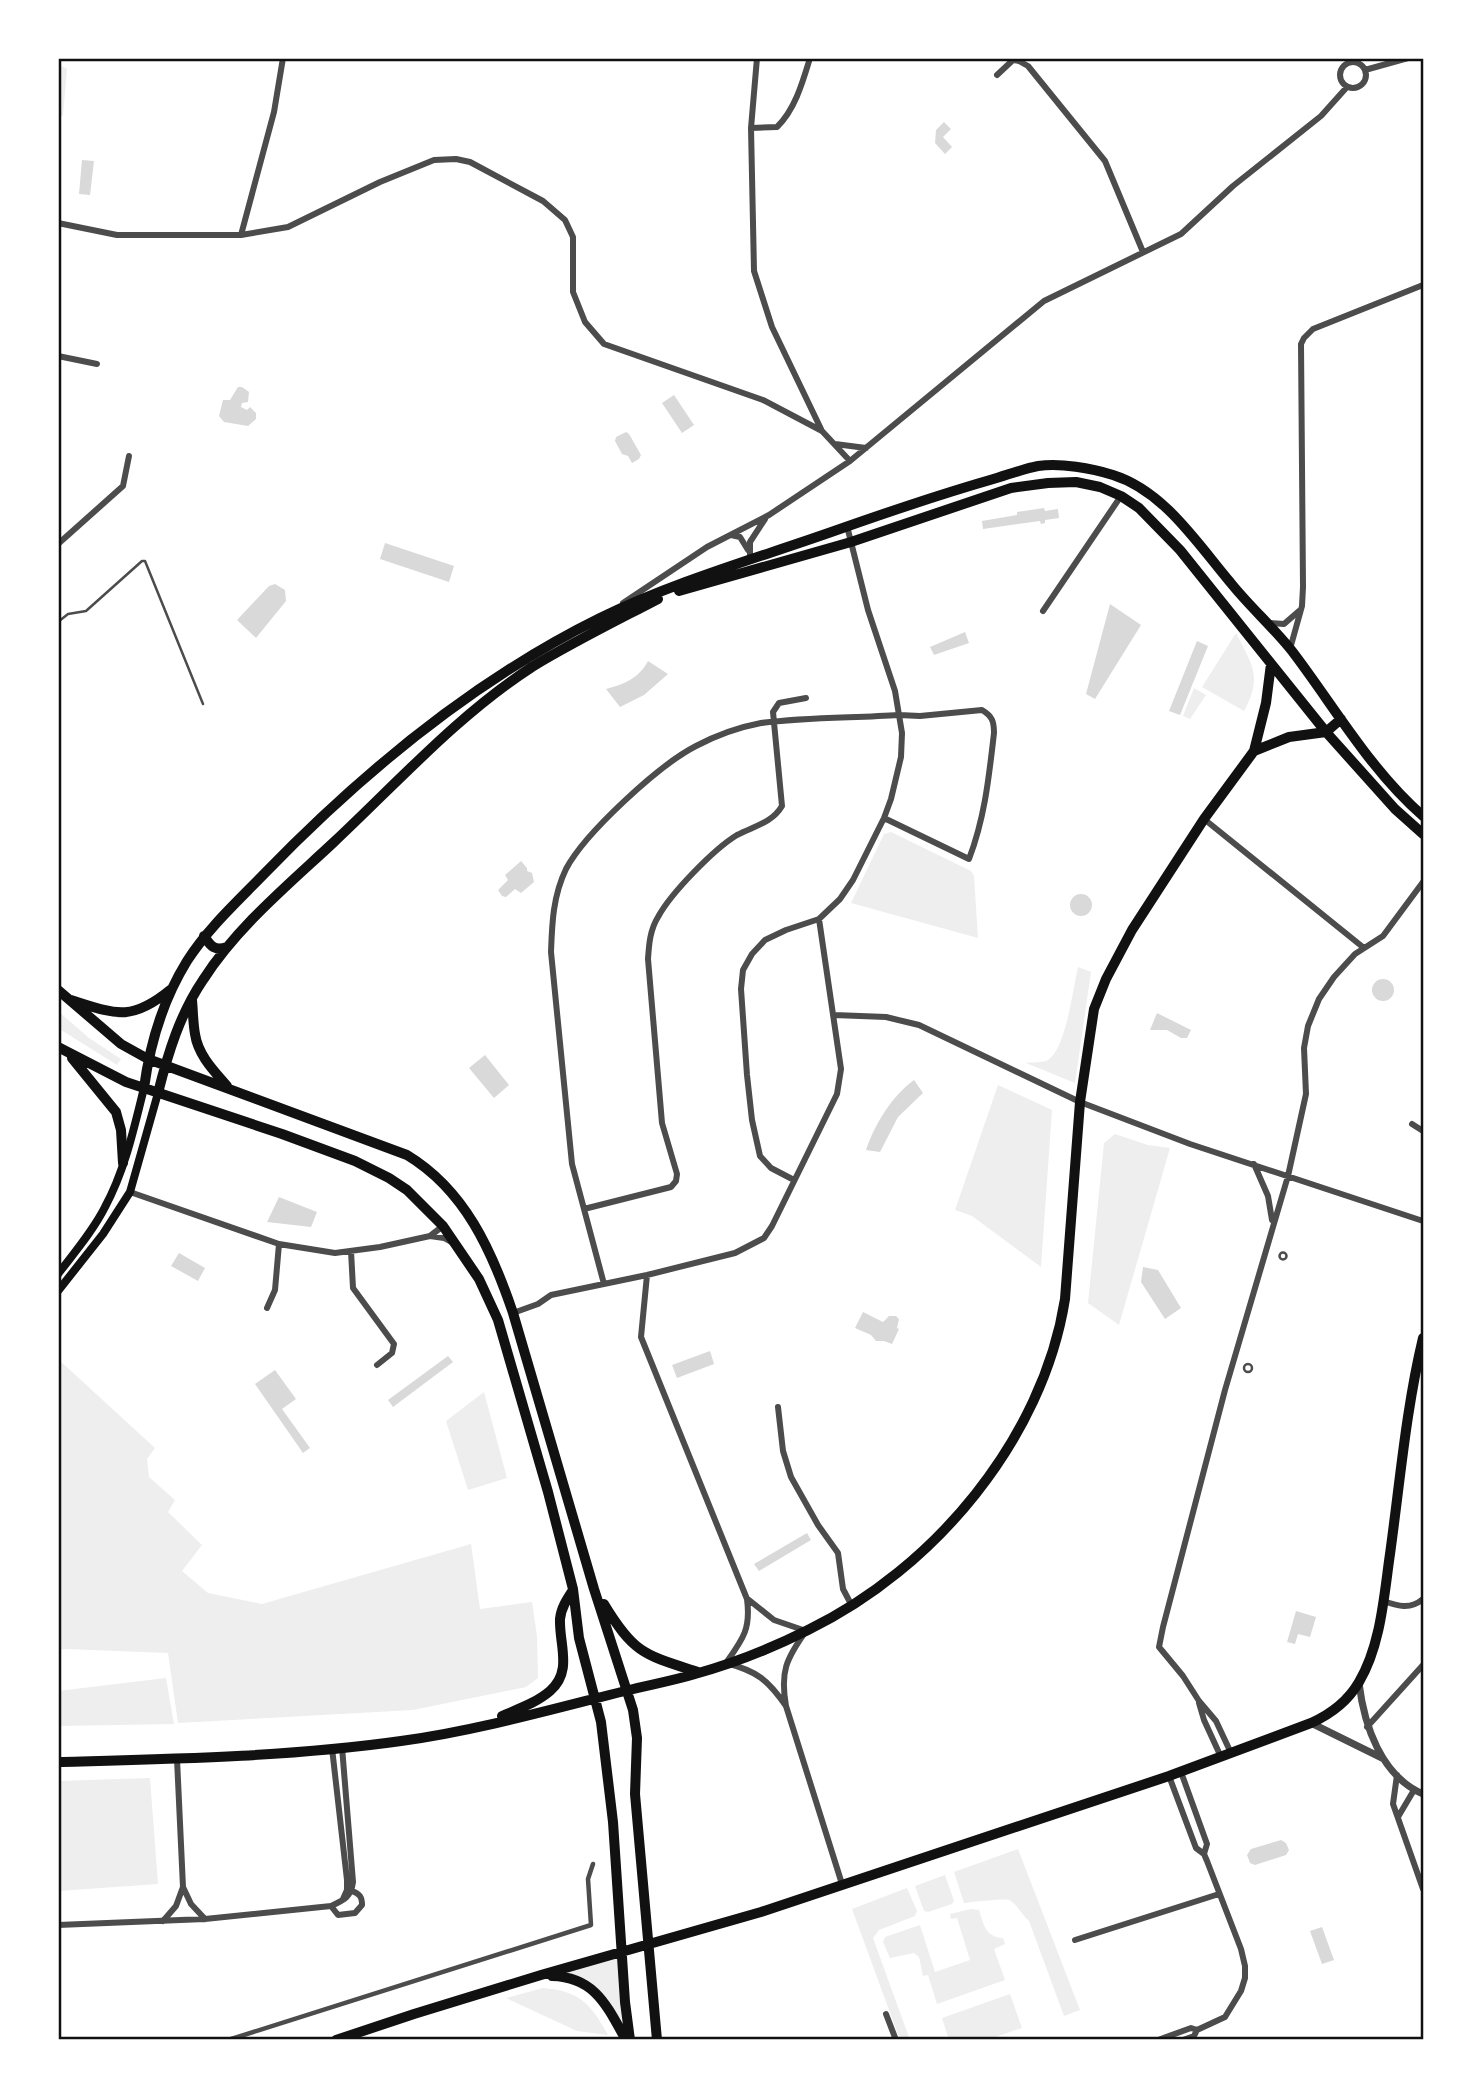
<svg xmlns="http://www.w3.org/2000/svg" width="1481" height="2098" font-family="'Golos Text',sans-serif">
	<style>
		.green { fill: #eee }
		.water { fill: #d9d9d9 }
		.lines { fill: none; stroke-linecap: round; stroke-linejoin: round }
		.service { stroke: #4c4c4c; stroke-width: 2.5 }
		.pedestrian { stroke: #4c4c4c; stroke-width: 4.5 }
		.minor { stroke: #4c4c4c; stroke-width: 6 }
		.tertiary { stroke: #4c4c4c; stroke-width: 7 }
		.secondary { stroke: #111; stroke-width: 8 }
		.primary { stroke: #111; stroke-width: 10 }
		.neatline { fill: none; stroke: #111; stroke-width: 2.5 }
	</style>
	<rect width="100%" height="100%" fill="#fff"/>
	<path class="green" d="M 58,64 L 67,69 L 63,115 L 58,119 Z
		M 1236,633 C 1252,665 1263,676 1244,711 L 1202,687 Z
		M 1194,688 L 1206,695 L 1190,719 L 1183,716 Z
		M 891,832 L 971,871 L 974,876 L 978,938 L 851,903 L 884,834 Z
		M 1078,967 L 1091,972 L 1075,1083 L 1026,1063 C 1033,1062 1042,1063 1048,1060 C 1066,1049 1073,988 1078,967 Z
		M 58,1011 L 89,1038 L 121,1059 L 117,1065 L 58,1028 Z
		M 998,1085 L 1052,1110 L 1041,1267 L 972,1216 L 955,1210 Z
		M 1115,1134 L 1148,1145 L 1170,1148 L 1119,1325 L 1088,1303 L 1104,1143 Z
		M 58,1359 L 155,1448 L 147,1459 L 149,1477 L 175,1500 L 168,1512 L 202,1545 L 182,1571 L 208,1593 L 262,1604 L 471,1544 L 480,1609 L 532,1602 L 537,1636 L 538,1678 L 526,1687 L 413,1710 L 178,1723 L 168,1653 L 66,1649 L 58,1650 Z
		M 484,1392 L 507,1478 L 468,1490 L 446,1421 Z
		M 166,1678 L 174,1724 L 58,1726 L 58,1691 Z
		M 150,1778 L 158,1884 L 58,1891 L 58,1781 Z
		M 1018,1849 L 1080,2010 L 1064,2016 L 1029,1921 C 1022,1915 1017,1904 1009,1900 C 1006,1898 971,1902 964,1903 L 954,1872 Z
		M 945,1875 L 954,1901 L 952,1904 L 928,1912 L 924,1911 L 915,1886 Z
		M 907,1888 L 917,1911 L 915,1916 L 879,1930 L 873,1938 L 910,2040 L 900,2040 L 852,1909 Z
		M 971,1909 L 979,1910 C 984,1926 986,1937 1003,1938 L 1005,1944 L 994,1949 L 1005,1980 L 937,2004 L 928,1975 L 923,1976 L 919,1957 L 914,1953 L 890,1958 L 883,1942 L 885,1937 L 920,1925 L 935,1972 L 970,1960 L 957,1918 L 951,1919 L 950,1914 Z
		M 622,1951 L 630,2040 L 591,1988 L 541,1975 Z
		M 543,1988 C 580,1991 591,2004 608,2035 L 577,2031 L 506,1998 Z
		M 1010,1994 L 1022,2028 L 986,2040 L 949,2040 L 942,2018 Z"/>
	<path class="water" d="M 944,122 L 951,129 L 943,137 L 952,147 L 945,154 L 935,143 L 936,130 Z
		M 82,160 L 94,161 L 90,195 L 79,194 Z
		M 238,387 L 242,387 L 249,392 L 248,402 L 242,403 L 241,407 L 247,410 L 250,407 L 256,413 L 256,419 L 248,426 L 224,422 L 219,416 L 223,400 L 230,400 Z
		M 674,395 L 694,425 L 682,433 L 662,403 Z
		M 626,432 L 629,434 L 641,455 L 639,459 L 632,463 L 628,456 L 622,454 L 615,441 L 616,437 Z
		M 1044,508 L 1045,511 L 1058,509 L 1059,518 L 1045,520 L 1045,523 L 1041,524 L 1040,521 L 983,529 L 982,521 L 1017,515 L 1017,512 Z
		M 385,543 L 454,566 L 449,582 L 380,559 Z
		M 275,584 L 285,590 L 286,601 L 256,638 L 237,620 L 269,586 Z
		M 1110,604 L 1141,625 L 1095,699 L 1086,694 Z
		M 965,632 L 969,643 L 934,655 L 930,647 Z
		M 1197,641 L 1208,646 L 1180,715 L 1169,711 Z
		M 648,661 L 668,674 L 644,695 L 620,707 L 606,689 C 625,684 639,678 648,661 Z
		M 521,861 L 527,868 L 527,871 L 532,873 L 534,882 L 521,893 L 515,889 L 506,897 L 502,896 L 498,890 L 508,880 L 505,875 Z
		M1070 905a11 11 0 1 1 22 0a11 11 0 1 1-22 0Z
		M1372 990a11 11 0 1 1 22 0a11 11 0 1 1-22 0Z
		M 1157,1013 L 1191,1030 L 1187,1038 L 1181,1038 L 1167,1030 L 1150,1030 Z
		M 485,1055 L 509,1085 L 494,1098 L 469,1068 Z
		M 914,1080 L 923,1093 L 898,1117 L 880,1152 L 866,1150 C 875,1124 891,1097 914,1080 Z
		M 279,1197 L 317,1212 L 311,1227 L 267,1222 Z
		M 179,1253 L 205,1268 L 198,1281 L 171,1266 Z
		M 1143,1267 L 1158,1270 L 1181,1308 L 1165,1319 L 1141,1282 Z
		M 863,1312 L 883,1322 L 889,1316 L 896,1316 L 899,1319 L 897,1328 L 899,1329 L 892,1344 L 884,1341 L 876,1341 L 871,1335 L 855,1328 Z
		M 710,1351 L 714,1364 L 677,1378 L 672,1365 Z
		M 448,1356 L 453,1362 L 393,1407 L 388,1400 Z
		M 275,1370 L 296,1399 L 282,1409 L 310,1448 L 303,1453 L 255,1384 Z
		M 807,1533 L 811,1540 L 759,1571 L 754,1564 Z
		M 1296,1611 L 1316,1617 L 1310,1637 L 1298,1634 L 1295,1644 L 1287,1642 Z
		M 1281,1840 L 1286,1843 L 1289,1850 L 1286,1855 L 1255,1865 L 1250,1863 L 1247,1855 L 1251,1849 Z
		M 1322,1927 L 1334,1960 L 1322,1964 L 1310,1931 Z"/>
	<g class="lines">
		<path class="service" d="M 58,622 L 68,614 L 86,611 L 142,561 L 145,561 L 203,704
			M1279.5 1256a3.5 3.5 0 1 1 7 0a3.5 3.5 0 1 1-7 0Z
			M1244 1368a4 4 0 1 1 8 0a4 4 0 1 1-8 0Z"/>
		<path class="pedestrian" d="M 228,2040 L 591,1925 L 588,1879 L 593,1864"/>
		<path class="minor" d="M 757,58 L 751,128 L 754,271 L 772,327 L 821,429
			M1340 75a13 13 0 1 1 26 0a13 13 0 1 1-26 0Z
			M 1365,70 L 1408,58
			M 997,75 L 1013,60 L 1019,61 L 1028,66 L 1105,161 L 1143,252
			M 751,128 L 777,127 C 795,110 803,81 810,58
			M 58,223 L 117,235 L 241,235 L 288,227 L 380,182 L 434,160 L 456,159 L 470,162 L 543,201 L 565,220 L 573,237 L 573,292 L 585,322 L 604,344 L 763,400 L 822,431 L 850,461
			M 241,235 L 274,112 L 283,58
			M 58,356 L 97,364
			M 835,444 L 866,448
			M 731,535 L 740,537 L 748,550
			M 58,544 L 123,486 L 129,456
			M 750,558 L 750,542 L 765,519
			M 623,603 L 707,547 L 769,515 L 850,461 L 1044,301 L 1181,234 L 1233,186 L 1321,116 L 1347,87
			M 1043,611 L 1121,496
			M 1269,623 L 1284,624 L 1299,611
			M 1290,649 L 1302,606 L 1303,587 L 1301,344 L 1304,338 L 1313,329 L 1423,285
			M 1204,819 L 1364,948
			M 834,1015 L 886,1017 L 919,1025 L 1080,1102 L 1190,1144 L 1423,1221
			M 1412,1124 L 1423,1131
			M 1254,1164 L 1268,1196 L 1272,1220
			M 794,1180 L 771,1168 L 760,1156 L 752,1120 L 747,1075 L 741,989 L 743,970 L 752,954 L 765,940 L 786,930 L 819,919 L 840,899 L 853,880 L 884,818 L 891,799 L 901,757 L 902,733 L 895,691 L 868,610 L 847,526
			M 130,1192 L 279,1244 L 335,1253 L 380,1247 L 430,1236 L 443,1226
			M 584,1209 L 671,1187 L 676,1181 L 677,1174 L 662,1123 L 648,959 C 649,944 650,930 658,917 C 671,893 714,849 737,835 C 754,826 772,823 782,806 L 773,712 L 779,703 L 806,698
			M 430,1236 L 444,1238 L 453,1243
			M 351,1251 L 353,1288 L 394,1344 L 392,1353 L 377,1365
			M 647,1275 L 641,1337 L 747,1599 C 751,1629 743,1639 726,1663 C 757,1671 768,1680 786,1706
			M 604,1284 L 572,1164 L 551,952 C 552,923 553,896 566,869 C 585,833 659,765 696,746 C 715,736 740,727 761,723 C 806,717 854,718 899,715 L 920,716 L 982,710 C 992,716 994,721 994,733 C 989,776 985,817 969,859 L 884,818
			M 267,1308 L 275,1290 L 279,1244
			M 513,1313 L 538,1304 L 551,1295 L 647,1275 L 735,1253 L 764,1238 L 772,1226 L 837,1094 L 841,1069 L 819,919
			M 778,1407 L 783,1451 L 791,1477 L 818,1525 L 838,1553 L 843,1589 L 852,1606
			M 749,1600 L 774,1620 L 806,1631 C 786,1659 780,1672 786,1706 L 842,1884
			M 1383,1601 C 1398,1606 1410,1610 1423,1599
			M 1199,1703 L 1204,1720 L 1221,1757
			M 1367,1727 L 1423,1665
			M 332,1748 L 347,1880 L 347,1890 L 343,1899
			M 1231,1753 L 1216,1721 L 1199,1701 L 1183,1676 L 1159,1647 L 1163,1627 L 1225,1390 L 1288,1176 L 1306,1094 L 1304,1048 L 1308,1026 L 1319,999 L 1334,977 L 1355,954 L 1383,936 L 1423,882
			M 1397,1775 L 1393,1804 L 1423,1889
			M 1169,1776 L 1196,1848 L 1204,1854
			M 1398,1817 L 1414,1790
			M 183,1887 L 191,1904 L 205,1919
			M 331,1906 L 338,1915 L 355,1913 L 362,1905 C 362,1897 360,1894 352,1891
			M 163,1921 L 176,1906 L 183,1887 L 177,1759
			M 58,1925 L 205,1919 L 331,1906 C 344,1900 351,1897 353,1882 L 342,1747
			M 1075,1940 L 1219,1894
			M 886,2014 L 896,2040
			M 1158,2040 L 1191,2028 L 1197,2030 L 1225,2017 L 1241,1991 L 1245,1978 L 1245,1966 L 1241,1949 L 1207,1861 L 1204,1854 L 1207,1844 L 1181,1772
			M 1183,2040 L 1194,2036 L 1197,2030"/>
		<path class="tertiary" d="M 1359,1683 C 1364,1725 1381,1776 1423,1794
			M 1311,1723 L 1382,1758"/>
		<path class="secondary" d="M 58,1274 C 74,1253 93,1231 105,1207 C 125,1170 134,1128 144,1088
			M 58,1291 L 103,1234 L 130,1192 L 158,1093"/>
		<path class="primary" d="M 679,591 L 851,542 L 1011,488 L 1048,483 L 1076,482 L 1100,487 L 1121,496 L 1139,508 L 1180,550 L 1326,732 L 1395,809 L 1423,834
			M 1254,751 L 1289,737 L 1326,732 L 1341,719
			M 204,936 C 211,947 215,951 227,947
			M 58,990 L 121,1044 L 148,1059 L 407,1155 C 465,1190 492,1251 513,1313 L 594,1589 L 633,1710 L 637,1738 L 635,1794 L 657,2040
			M 71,1000 C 115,1014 131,1022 170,990
			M 192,1000 C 193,1011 193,1023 195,1034 C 198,1055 214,1071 227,1086
			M 58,1047 L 126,1082 L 282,1134 L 355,1161 L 389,1178 L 407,1190 L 443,1226 L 479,1279 L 498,1320 L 548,1492 L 573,1589 L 579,1638 L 601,1722 L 613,1822 L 625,2002 L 630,2040
			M 72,1058 L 116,1112 L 121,1130 L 123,1163
			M 144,1088 C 150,1043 163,1000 187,961 C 208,928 238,901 265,873 C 362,773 474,680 600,618 C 676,581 758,558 837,530 C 888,512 938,495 990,480 C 1005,476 1022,469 1038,466 C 1061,463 1091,468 1113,475 C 1164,491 1197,543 1230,582 C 1249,606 1273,627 1292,651 C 1334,706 1370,770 1423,816
			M 158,1093 C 168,1053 180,1014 203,980 C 237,927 288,885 334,842 C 398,782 458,715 532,667 C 573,642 616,621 658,599
			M 604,1604 C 634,1654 645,1655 698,1672
			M 502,1716 C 518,1709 536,1703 550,1691 C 573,1671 559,1645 560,1619 C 561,1608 567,1599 573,1590
			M 58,1762 C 172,1759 288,1757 401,1741 C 475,1731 553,1709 625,1691 C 648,1685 672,1681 695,1674 C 732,1664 774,1647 808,1630 C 934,1569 1043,1439 1065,1299 L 1080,1102 L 1094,1009 L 1106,979 L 1132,930 L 1204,819 L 1254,751 L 1266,703 L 1271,664
			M 552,1976 C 595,1977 607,2006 626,2040
			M 336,2040 L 414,2014 L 541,1975 L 761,1912 L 1169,1776 L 1311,1723 C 1331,1714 1348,1701 1359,1682 C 1381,1645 1384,1595 1390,1554 C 1400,1482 1406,1409 1423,1338"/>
	</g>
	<rect width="1481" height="2098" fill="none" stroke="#ffffff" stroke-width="119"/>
	<rect x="60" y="60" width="1362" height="1978" class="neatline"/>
</svg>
